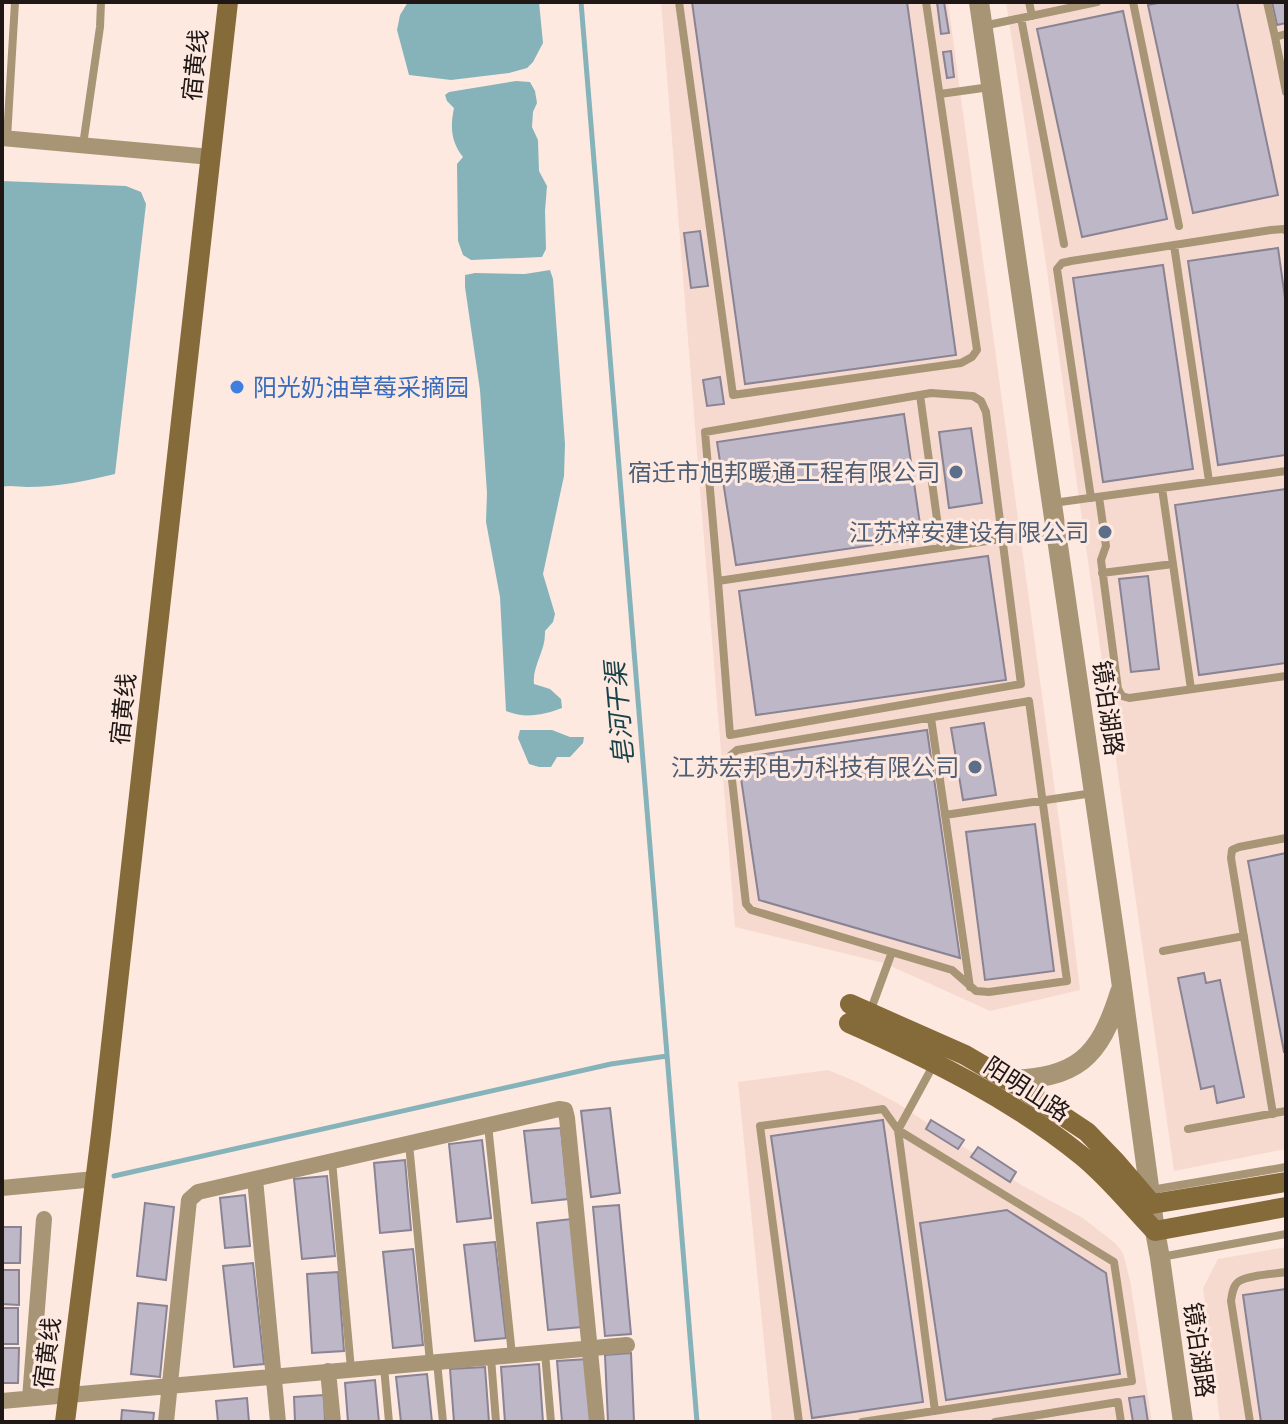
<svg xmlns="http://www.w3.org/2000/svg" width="1288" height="1424" font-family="Ubuntu,'Noto Sans SC',sans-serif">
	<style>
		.built { fill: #f7dacf }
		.water { fill: #86b3ba }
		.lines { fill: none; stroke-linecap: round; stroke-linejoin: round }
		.stream { stroke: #86b3ba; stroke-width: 5 }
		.building { fill: #bdb7c8; stroke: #898393; stroke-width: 2 }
		.service { stroke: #a89576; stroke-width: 8 }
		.minor { stroke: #a89576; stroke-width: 16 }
		.tertiary { stroke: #a89576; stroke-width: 20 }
		.secondary { stroke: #856a3a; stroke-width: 20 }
		.shop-dot { fill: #3f7fe0; stroke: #fee9e1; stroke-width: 3 }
		.service-dot { fill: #5c6f8a; stroke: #fee9e1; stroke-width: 3 }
		.labels { text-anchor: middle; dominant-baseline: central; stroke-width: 6; stroke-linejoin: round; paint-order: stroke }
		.street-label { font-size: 24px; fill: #1e1715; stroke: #fee9e1 }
		.shop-label { font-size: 24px; fill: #366cbe; stroke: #fee9e1; text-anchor: start }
		.service-label { font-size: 24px; fill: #4e5e75; stroke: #fee9e1; text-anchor: end }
		.water-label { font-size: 26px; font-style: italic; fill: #174248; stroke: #fee9e1 }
	</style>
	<rect width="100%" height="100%" fill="#fee9e1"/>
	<path class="built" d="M 661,2 L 948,2 L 1065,865 L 1080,990 L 990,1011 L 884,963 L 735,927 Z
		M 1006,2 L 1286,2 L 1286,1149 L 1174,1171 L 1045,257 Z
		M 828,1070 L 857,1082 L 897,1103 L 1023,1186 L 1083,1218 L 1115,1243 L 1123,1253 L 1130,1280 L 1152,1422 L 772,1422 L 738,1082 Z
		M 1286,1247 L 1286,1422 L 1220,1422 L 1203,1288 L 1218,1259 Z"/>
	<path class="water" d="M 408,2 L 539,2 L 543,43 L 533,62 L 527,68 L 509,73 L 451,80 L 409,75 L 397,30 L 400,15 Z
		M 516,81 L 530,82 L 535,91 L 537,103 L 533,112 L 532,127 L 538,140 L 539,171 L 547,186 L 545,211 L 546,249 L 542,257 L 471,260 L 463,255 L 458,241 L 457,164 L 463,157 C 451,142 450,127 454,108 L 447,101 L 445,95 L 449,92 Z
		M 2,181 L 126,186 L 141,192 L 146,204 L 115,474 C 86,481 57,487 27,487 C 18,487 11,485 2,487 Z
		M 550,270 L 553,279 L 565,444 L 564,476 L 543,574 L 555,614 L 553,622 L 545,631 C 546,651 532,666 534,684 L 550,689 L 561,699 L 562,708 C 544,715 524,719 506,711 L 500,597 L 486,522 L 487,493 L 480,390 L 465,287 L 465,275 L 475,273 L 525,274 Z
		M 520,730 L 552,730 L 570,737 L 584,737 L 583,743 L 570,757 L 557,757 L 551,767 L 539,767 L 529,764 L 518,738 Z"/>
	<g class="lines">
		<path class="stream" d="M 581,2 L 697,1422
			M 114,1176 L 611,1064 L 667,1056"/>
	</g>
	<path class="building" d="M 692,2 L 907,2 L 956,355 L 745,384 Z
		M 937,2 L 944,2 L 949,33 L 941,34 Z
		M 1163,2 L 1237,2 L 1278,195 L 1193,213 L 1148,5 Z
		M 1272,2 L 1286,2 L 1286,23 L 1277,25 Z
		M 1123,11 L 1167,219 L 1082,237 L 1037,29 Z
		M 951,51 L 954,77 L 947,78 L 943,52 Z
		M 700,231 L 708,286 L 691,288 L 684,233 Z
		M 1278,248 L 1286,305 L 1286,455 L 1218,465 L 1188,261 Z
		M 1163,265 L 1193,469 L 1103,482 L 1073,278 Z
		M 720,377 L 724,404 L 707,406 L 703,380 Z
		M 904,414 L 922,538 L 736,565 L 717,442 Z
		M 971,428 L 982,503 L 949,508 L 939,432 Z
		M 1286,489 L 1286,663 L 1199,675 L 1175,505 Z
		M 988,556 L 1006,680 L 756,715 L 739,591 Z
		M 1148,576 L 1159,669 L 1131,672 L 1119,579 Z
		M 984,723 L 996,795 L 963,800 L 951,728 Z
		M 927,730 L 960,958 L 759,900 L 738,758 Z
		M 1035,824 L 1054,971 L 985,980 L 966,832 Z
		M 1286,853 L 1286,1052 L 1284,1052 L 1248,861 Z
		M 1204,973 L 1206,983 L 1220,980 L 1244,1097 L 1217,1103 L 1214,1086 L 1201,1089 L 1178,978 Z
		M 610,1108 L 620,1193 L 591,1197 L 581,1111 Z
		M 883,1120 L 923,1402 L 812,1418 L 771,1136 Z
		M 931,1120 L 964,1140 L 958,1149 L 926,1129 Z
		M 561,1128 L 568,1199 L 532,1203 L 524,1131 Z
		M 482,1140 L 491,1218 L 457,1222 L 449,1144 Z
		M 978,1147 L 1016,1172 L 1010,1182 L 971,1157 Z
		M 405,1160 L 411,1230 L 380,1233 L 374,1163 Z
		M 327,1176 L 335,1256 L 302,1259 L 294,1179 Z
		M 245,1195 L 250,1246 L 225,1248 L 220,1198 Z
		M 145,1203 L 174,1207 L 166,1280 L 137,1276 Z
		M 619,1205 L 631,1334 L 605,1336 L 593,1207 Z
		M 1007,1210 L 1106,1273 L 1120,1374 L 946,1400 L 920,1223 Z
		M 571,1219 L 582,1327 L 548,1330 L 537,1223 Z
		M 2,1227 L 21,1227 L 20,1263 L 2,1263 Z
		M 495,1242 L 506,1338 L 475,1341 L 464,1245 Z
		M 413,1249 L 423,1345 L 393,1348 L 383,1252 Z
		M 253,1263 L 264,1364 L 234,1367 L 223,1266 Z
		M 2,1270 L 19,1270 L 19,1305 L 2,1304 Z
		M 338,1272 L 344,1351 L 312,1353 L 307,1274 Z
		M 1286,1289 L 1286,1422 L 1261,1422 L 1243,1295 Z
		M 138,1303 L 167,1306 L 160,1377 L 131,1374 Z
		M 2,1308 L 18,1308 L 18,1344 L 2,1344 Z
		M 2,1348 L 19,1348 L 18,1383 L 2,1383 Z
		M 631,1353 L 634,1422 L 608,1422 L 605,1355 Z
		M 588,1359 L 593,1422 L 562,1422 L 557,1361 Z
		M 539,1364 L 543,1422 L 505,1422 L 501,1367 Z
		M 485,1367 L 489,1422 L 454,1422 L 450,1369 Z
		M 427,1374 L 432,1422 L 401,1422 L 396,1377 Z
		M 375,1380 L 379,1422 L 348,1422 L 345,1383 Z
		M 324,1395 L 325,1422 L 295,1422 L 294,1397 Z
		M 1144,1396 L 1148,1422 L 1133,1422 L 1129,1398 Z
		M 247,1398 L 249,1422 L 218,1422 L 216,1401 Z
		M 122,1410 L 154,1413 L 153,1422 L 121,1422 Z"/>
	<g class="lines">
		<path class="service" d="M 679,2 L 733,395 L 961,363 L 972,357 L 977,350 L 926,2
			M 1029,2 L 1032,16
			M 1133,2 L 1179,226
			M 1267,2 L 1275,37 L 1286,34
			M 1021,18 L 1064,244
			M 983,26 L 1097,2
			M 1275,37 L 1286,92
			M 940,94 L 990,87
			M 7,138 L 15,2
			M 83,145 L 100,27 L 101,2
			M 1174,245 L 1209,481
			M 920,395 L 941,548
			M 1162,488 L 1191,689
			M 1099,497 L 1106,546 L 1101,560 L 1118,689 L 1122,696 L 1129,698 L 1286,676
			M 1091,498 L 1057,269 L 1062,263 L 1071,261 L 1271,230 L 1284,229 L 1286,231
			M 1053,503 L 1286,471
			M 1102,573 L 1173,564
			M 718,581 L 705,432 L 931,393 L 973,396 L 981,401 L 986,412 L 1021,684 L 730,735 L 718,581 L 1054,531
			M 1029,701 L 1067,981 L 989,992 L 976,991 L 952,970 L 751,910 L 746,904 L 730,762 L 731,755 L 737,750 Z
			M 931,718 L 970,987
			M 945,815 L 1093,793
			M 1163,951 L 1244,936
			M 870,1012 L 892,952
			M 934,1064 L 898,1130 L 935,1411
			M 1273,1114 L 1231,858 L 1232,850 L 1239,847 L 1286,838
			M 488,1125 L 512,1355
			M 1188,1129 L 1286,1111
			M 409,1144 L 430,1362
			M 332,1161 L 351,1369
			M 1151,1190 L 1286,1167
			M 1161,1257 L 1286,1234
			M 545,1353 L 551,1422
			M 491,1358 L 496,1422
			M 437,1362 L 443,1422
			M 384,1367 L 389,1422
			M 799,1422 L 760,1126 L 883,1109 L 898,1130 L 1114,1262 L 1132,1381 L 862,1422
			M 995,1422 L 1118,1402 L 1121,1422
			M 1250,1422 L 1231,1301 C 1232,1294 1233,1286 1238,1282 C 1247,1275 1275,1274 1286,1272"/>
		<path class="minor" d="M 2,138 L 211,157
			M 255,1179 L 278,1422
			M 2,1188 L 95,1179
			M 328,1371 L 333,1422
			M 30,1398 L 44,1219
			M 2,1401 L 627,1345
			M 166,1422 L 189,1200 L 198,1192 L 559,1109 L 565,1110 L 567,1118 L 597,1422"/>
		<path class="tertiary" d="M 979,2 L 1119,965 L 1155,1231 L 1160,1258 L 1183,1422
			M 1006,1080 C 1077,1078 1099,1059 1120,992"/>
		<path class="secondary" d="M 850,1004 L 965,1055 L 1018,1086 L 1087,1132 L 1116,1162 L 1152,1204 L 1286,1182
			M 849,1023 C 931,1059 1013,1100 1082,1156 C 1109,1178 1131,1206 1155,1231 L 1286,1207
			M 65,1422 L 101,1134 L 228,2"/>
	</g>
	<circle class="shop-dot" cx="237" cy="387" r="8"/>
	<g class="service-dot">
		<circle cx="956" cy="472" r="8"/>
		<circle cx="1105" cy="532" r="8"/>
		<circle cx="975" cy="767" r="8"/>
	</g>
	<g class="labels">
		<g class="street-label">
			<text transform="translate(195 65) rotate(-84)">宿黄线</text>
			<text transform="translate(1108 708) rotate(82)">镜泊湖路</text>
			<text transform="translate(123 709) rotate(-84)">宿黄线</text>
			<text transform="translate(1027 1089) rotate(33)">阳明山路</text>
			<text transform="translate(1199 1350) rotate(82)">镜泊湖路</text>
			<text transform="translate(47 1353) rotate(-83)">宿黄线</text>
		</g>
		<g class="shop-label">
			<text x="253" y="387">阳光奶油草莓采摘园</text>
		</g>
		<g class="service-label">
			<text x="940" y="472">宿迁市旭邦暖通工程有限公司</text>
			<text x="1089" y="532">江苏梓安建设有限公司</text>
			<text x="959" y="767">江苏宏邦电力科技有限公司</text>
		</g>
		<g class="water-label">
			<text transform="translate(619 714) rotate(-95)">皂河干渠</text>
		</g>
	</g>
	<rect width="1288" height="1424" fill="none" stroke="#1e1715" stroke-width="8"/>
</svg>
